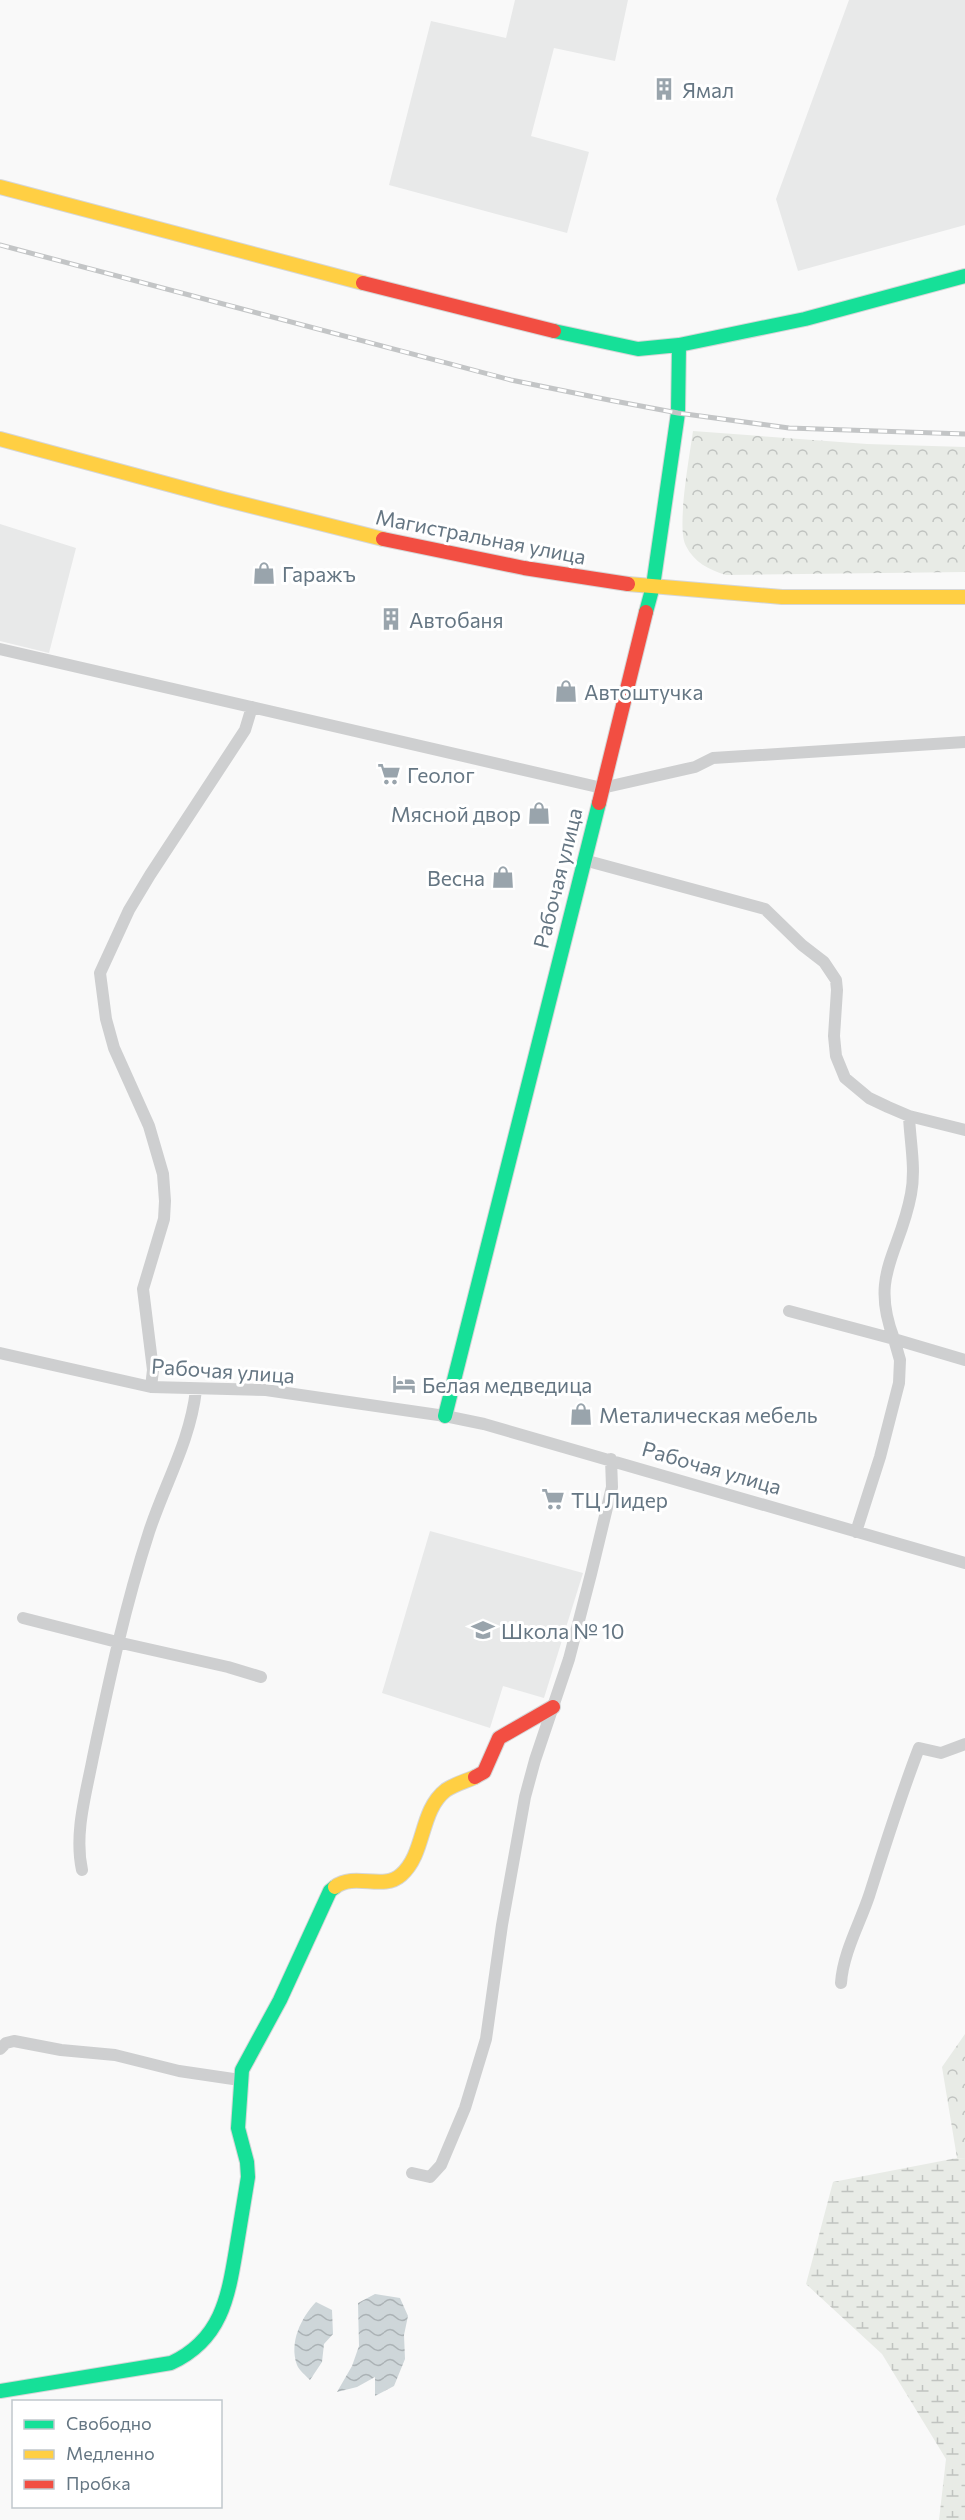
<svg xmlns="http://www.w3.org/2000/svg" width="965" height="2520" font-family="Commissioner,sans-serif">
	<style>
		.built { fill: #e8e9e9 }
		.forest { fill: url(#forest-crowns) }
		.wetland { fill: url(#wetland-marsh) }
		.water { fill: url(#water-waves) }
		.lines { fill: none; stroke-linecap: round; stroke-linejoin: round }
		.fast-casing { stroke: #d5d6d7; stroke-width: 16 }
		.slow-casing { stroke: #d5d6d7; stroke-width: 16 }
		.jam-casing { stroke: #d5d6d7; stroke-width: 16 }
		.street { stroke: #cecfd0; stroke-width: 12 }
		.fast { stroke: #16e098; stroke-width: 14 }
		.slow { stroke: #ffcf43; stroke-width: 14 }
		.jam { stroke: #f24e42; stroke-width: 14 }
		.rail-casing { stroke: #c3c5c6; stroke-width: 5 }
		.rail { stroke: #fff; stroke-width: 3; stroke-dasharray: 9; stroke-linecap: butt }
		.labels { text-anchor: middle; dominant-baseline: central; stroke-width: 6; stroke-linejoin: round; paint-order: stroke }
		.poi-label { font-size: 21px; fill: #657683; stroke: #fff; text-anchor: start }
		.street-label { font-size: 21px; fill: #657683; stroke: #fff }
	</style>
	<defs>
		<pattern id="forest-crowns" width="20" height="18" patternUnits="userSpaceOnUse" patternTransform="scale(1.5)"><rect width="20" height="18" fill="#e8ebe6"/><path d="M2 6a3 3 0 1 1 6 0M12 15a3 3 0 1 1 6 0" fill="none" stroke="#c0c3c0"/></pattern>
		<pattern id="wetland-marsh" width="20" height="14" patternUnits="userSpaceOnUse" patternTransform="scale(1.5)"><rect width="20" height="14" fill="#e8ebe6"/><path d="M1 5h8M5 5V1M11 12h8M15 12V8" fill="none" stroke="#c0c3c0"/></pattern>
		<pattern id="water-waves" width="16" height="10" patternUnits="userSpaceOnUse" patternTransform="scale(1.5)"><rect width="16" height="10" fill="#ced6d9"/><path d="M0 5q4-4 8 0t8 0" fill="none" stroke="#abb2b5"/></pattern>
	</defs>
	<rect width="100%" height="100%" fill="#f9f9f9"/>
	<path class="built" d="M 515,0 L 628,0 L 615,61 L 554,48 L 531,136 L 589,152 L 567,233 L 389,185 L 431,21 L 506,38 Z
		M 849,0 L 965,0 L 965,225 L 798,271 L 776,199 Z
		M 0,524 L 76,548 L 49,653 L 0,641 Z
		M 430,1531 L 583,1573 L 544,1698 L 503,1686 L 490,1728 L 382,1693 Z"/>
	<path class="forest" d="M 693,431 L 867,444 L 965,447 L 965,572 L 726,575 C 709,570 694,562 686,546 C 676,529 690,454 693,431 Z
		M 965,2034 L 965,2159 L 957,2158 L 942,2067 Z"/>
	<path class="wetland" d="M 957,2158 L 965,2159 L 965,2520 L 939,2520 L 946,2459 L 882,2354 L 806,2284 L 833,2182 Z"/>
	<path class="water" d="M 375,2294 L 400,2298 L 408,2316 L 404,2335 L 405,2359 L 394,2386 L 375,2396 L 375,2377 L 357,2387 L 337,2392 L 352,2366 L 359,2346 L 358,2303 Z
		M 316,2302 L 332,2310 L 333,2334 L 324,2344 L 322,2362 L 310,2380 C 306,2376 299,2370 297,2365 C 289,2342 301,2318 316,2302 Z"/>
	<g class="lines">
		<g class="fast-casing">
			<path id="fast" d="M 554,331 L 638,349 L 679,345 L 805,319 L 965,276
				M 646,612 L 653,586 L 678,413 L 679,345
				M 445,1416 L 599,803
				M 0,2391 L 171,2363 C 221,2340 228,2298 236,2250 C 240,2225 244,2201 248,2177 L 247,2162 L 238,2128 L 242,2070 L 280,2000 L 330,1891 L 335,1887"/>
		</g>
		<g class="slow-casing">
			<path id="slow" d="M 0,187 L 363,283
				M 0,439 L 223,499 L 383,539
				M 628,584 L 782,597 L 965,597
				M 335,1887 C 355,1872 383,1891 401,1875 C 426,1853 419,1811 446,1790 C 455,1784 466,1781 475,1777"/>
		</g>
		<g class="jam-casing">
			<path id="jam" d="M 363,283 L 554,331
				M 383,539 L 524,568 L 628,584
				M 599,803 L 646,612
				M 475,1777 L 484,1772 L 499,1738 L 553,1707"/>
		</g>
		<path class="street" d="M 0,649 L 602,788 L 695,767 L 713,758 L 965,742
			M 584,860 L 765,909 L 802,945 L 824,962 L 836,980 L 837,990 L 834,1036 L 836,1056 L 845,1078 L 869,1098 L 888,1107 L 909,1116 L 965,1130
			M 909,1116 C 910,1142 916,1168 911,1194 C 900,1254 869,1274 894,1339 L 965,1360
			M 789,1311 L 894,1339 L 900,1360 L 899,1383 L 880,1457 L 856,1532
			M 0,1353 L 151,1387 L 266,1390 L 445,1416 L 484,1424 L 965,1563
			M 151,1387 L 153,1370 L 143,1289 L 164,1219 L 165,1201 L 163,1174 L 149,1126 L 114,1048 L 106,1019 L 100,973 L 129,910 L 150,875 L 245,730 L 252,707
			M 23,1618 L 117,1642 L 228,1667 L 261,1677
			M 82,1870 C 74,1833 86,1794 93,1757 C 109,1681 125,1606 149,1532 C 165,1483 190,1442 196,1390
			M 841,1983 C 843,1953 860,1923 869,1896 C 885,1846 900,1797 919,1748 L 941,1753 L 965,1744
			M 0,2049 L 6,2043 L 14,2041 L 61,2050 L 115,2055 L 179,2071 L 240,2080
			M 412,2173 L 430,2177 L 441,2165 L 465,2108 L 486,2039 L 502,1925 L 525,1797 L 535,1760 L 569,1659 L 591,1574 L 612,1487 L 611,1459"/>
		<use href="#fast" class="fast"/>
		<use href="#slow" class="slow"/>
		<use href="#jam" class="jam"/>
		<g class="rail-casing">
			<path id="rail" d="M 0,245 L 511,380 L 609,400 L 678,413 L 789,428 L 965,434"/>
		</g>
		<use href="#rail" class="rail"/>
	</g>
	<defs>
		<g id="building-bare" transform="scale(1.8)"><path d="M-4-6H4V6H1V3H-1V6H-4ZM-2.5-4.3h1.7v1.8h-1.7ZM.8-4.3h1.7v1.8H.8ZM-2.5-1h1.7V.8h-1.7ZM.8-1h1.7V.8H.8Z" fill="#99a4ac" stroke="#fff" stroke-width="2.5" paint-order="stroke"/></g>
		<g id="shop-bare" transform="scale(1.8)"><path d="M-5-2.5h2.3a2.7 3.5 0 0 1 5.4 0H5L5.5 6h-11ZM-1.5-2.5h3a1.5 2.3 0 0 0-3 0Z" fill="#99a4ac" stroke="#fff" stroke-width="2.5" paint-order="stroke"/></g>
		<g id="supermarket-bare" transform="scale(1.8)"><path d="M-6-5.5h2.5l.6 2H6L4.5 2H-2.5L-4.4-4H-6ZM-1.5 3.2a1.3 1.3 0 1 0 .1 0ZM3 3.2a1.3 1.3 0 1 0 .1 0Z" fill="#99a4ac" stroke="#fff" stroke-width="2.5" paint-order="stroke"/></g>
		<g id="hotel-bare" transform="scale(1.8)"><path d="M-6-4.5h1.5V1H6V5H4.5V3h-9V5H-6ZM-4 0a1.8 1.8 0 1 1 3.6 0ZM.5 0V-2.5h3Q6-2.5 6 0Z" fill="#99a4ac" stroke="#fff" stroke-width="2.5" paint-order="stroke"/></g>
		<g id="school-bare" transform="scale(1.8)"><path d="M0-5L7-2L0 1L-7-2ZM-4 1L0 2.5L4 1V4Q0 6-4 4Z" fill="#99a4ac" stroke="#fff" stroke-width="2.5" paint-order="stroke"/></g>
	</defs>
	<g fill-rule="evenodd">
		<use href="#building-bare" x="664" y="89"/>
		<use href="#shop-bare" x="264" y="573"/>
		<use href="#building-bare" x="391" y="619"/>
		<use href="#shop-bare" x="566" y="691"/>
		<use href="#supermarket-bare" x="389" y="774"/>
		<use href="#shop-bare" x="539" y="813"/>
		<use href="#shop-bare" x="503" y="877"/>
		<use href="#hotel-bare" x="404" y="1384"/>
		<use href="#shop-bare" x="581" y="1414"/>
		<use href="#supermarket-bare" x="553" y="1499"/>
		<use href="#school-bare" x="483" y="1630"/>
	</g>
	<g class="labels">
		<g class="poi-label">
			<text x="682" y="89">Ямал</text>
			<text x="282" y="573">Гаражъ</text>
			<text x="409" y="619">Автобаня</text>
			<text x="584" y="691">Автоштучка</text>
			<text x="407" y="774">Геолог</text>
			<text x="521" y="813" text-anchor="end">Мясной двор</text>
			<text x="485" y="877" text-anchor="end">Весна</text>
			<text x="422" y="1384">Белая медведица</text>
			<text x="599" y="1414">Металическая мебель</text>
			<text x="571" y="1499">ТЦ Лидер</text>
			<text x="501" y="1630">Школа № 10</text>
		</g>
		<g class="street-label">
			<text transform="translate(481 536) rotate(11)">Магистральная улица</text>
			<text transform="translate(557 878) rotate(-76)">Рабочая улица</text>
			<text transform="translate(223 1370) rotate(4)">Рабочая улица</text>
			<text transform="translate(712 1467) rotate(16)">Рабочая улица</text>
		</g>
	</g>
	<rect x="12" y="2400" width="210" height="108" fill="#ffffff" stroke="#c1c8cd" stroke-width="1.5"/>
	<rect x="24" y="2420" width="30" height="9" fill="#16e098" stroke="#c1c8cd" stroke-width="1.5"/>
	<text x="66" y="2430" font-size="18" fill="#657683">Свободно</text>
	<rect x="24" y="2450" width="30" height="9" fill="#ffcf43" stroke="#c1c8cd" stroke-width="1.5"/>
	<text x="66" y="2460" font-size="18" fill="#657683">Медленно</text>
	<rect x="24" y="2480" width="30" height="9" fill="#f24e42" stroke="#c1c8cd" stroke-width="1.5"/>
	<text x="66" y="2490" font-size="18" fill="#657683">Пробка</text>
</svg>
